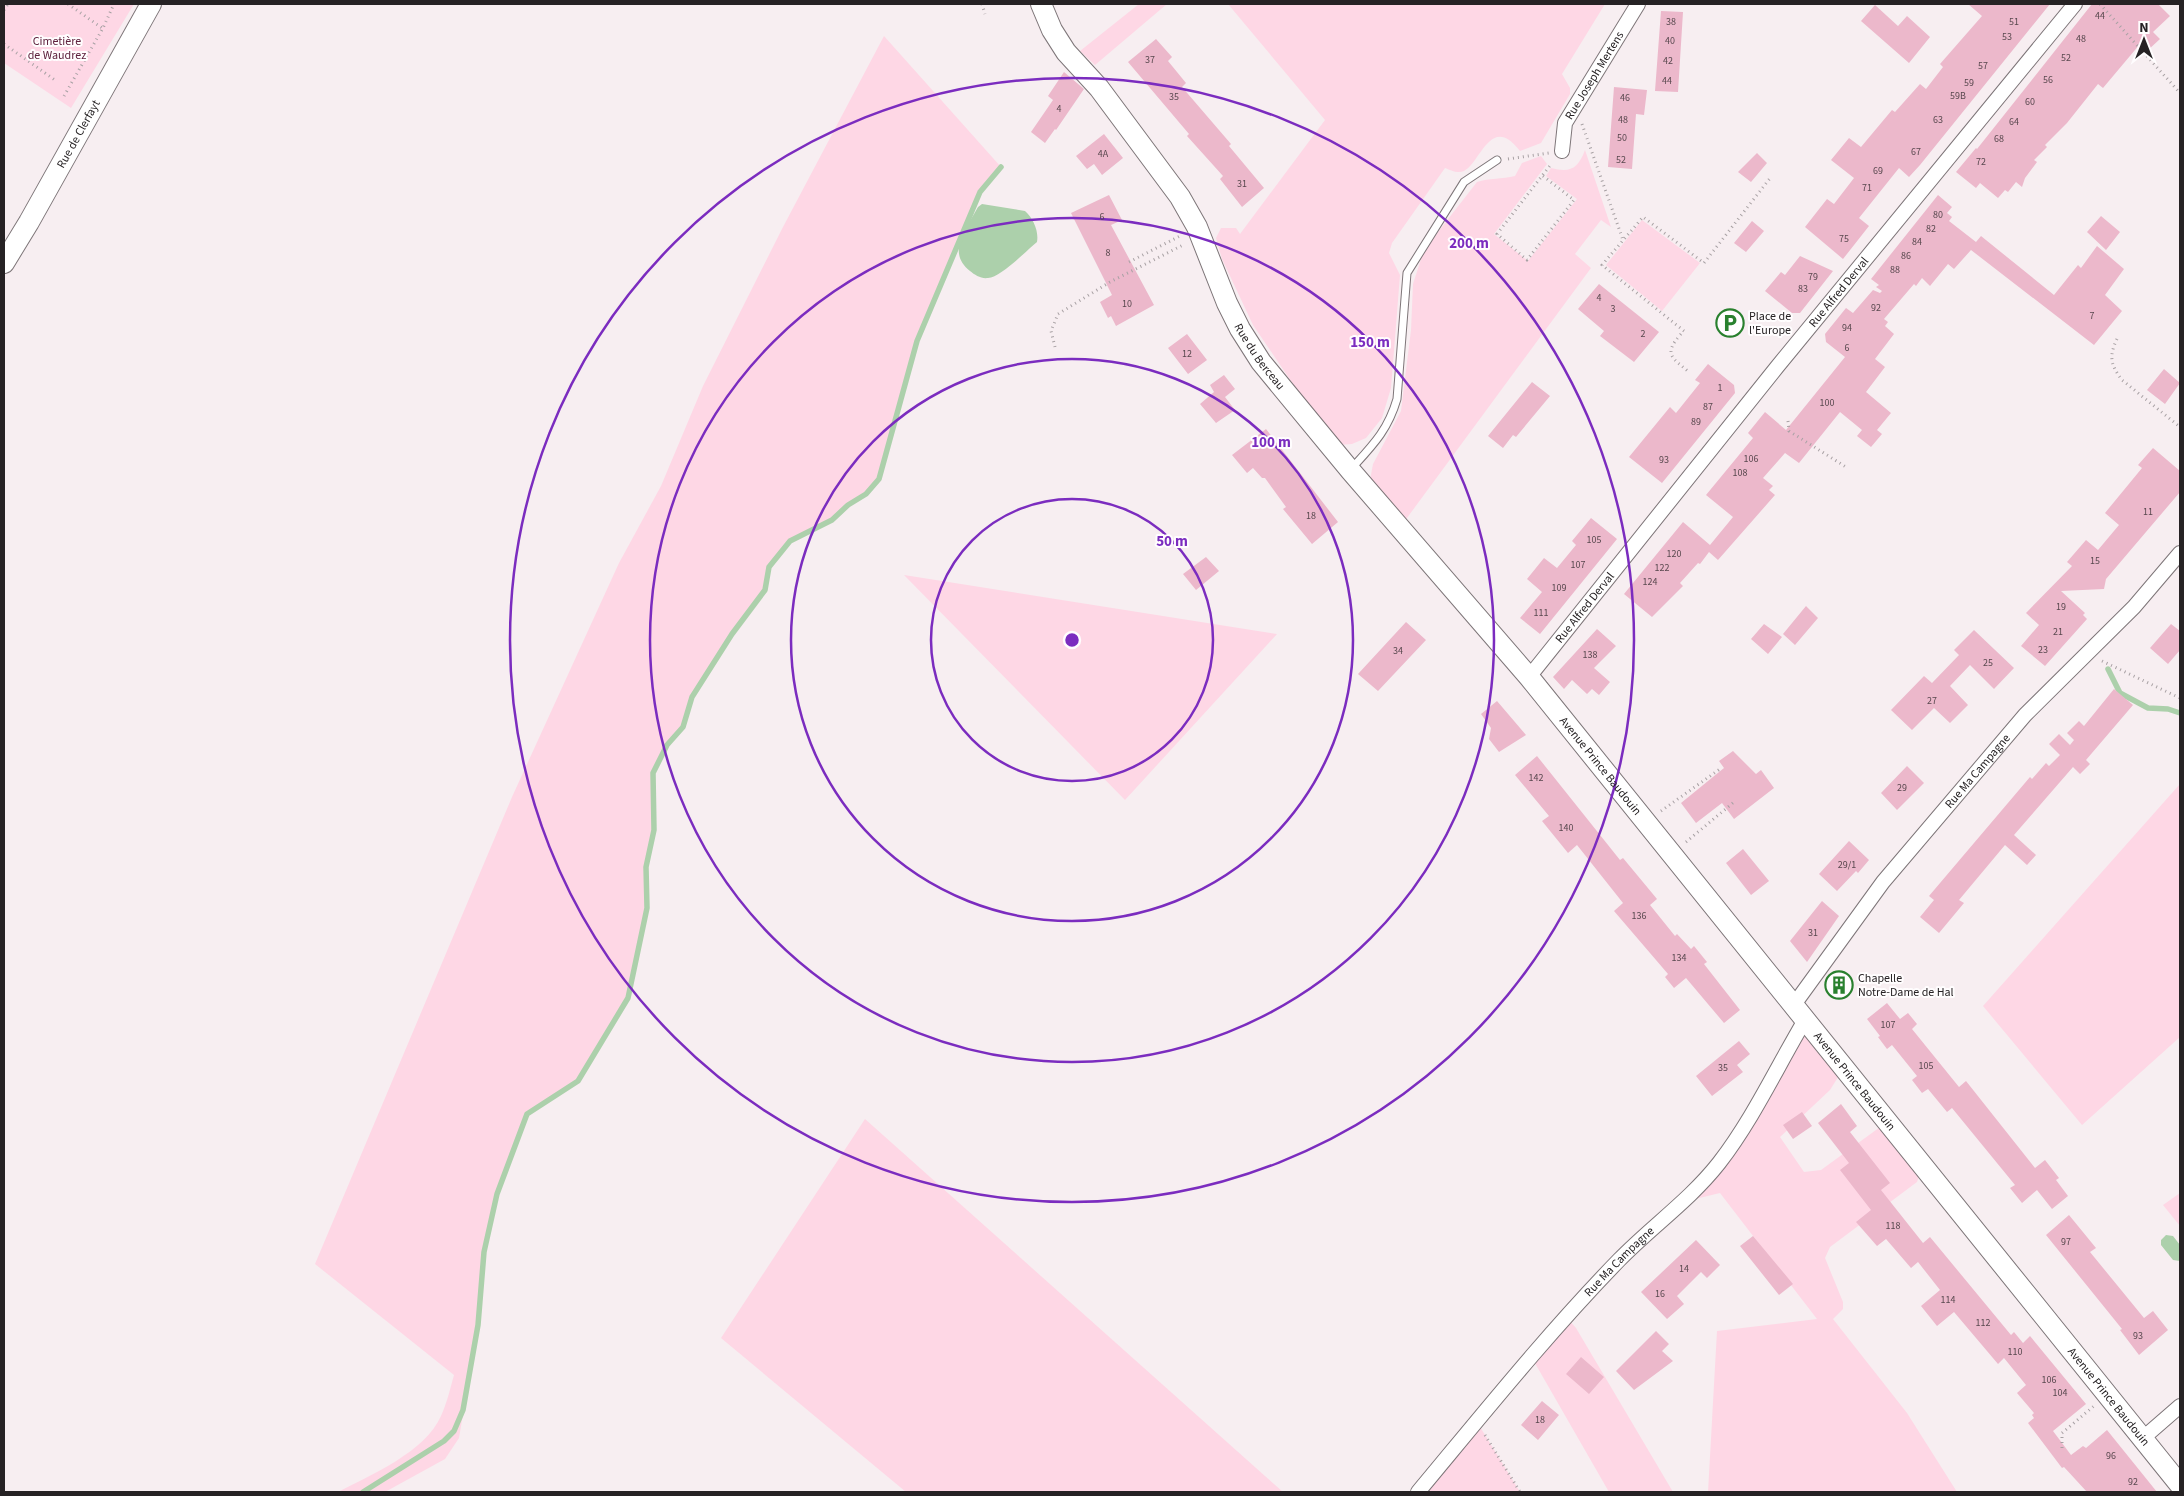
<svg xmlns="http://www.w3.org/2000/svg" width="2184" height="1496" font-family="'Source Sans 3',sans-serif">
	<style>
		.green { fill: #fed7e5 }
		.water { fill: #acd0ab }
		.lines { fill: none; stroke-linecap: round; stroke-linejoin: round }
		.stream { stroke: #acd0ab; stroke-width: 5.5 }
		.building { fill: #ecb8cb }
		.lane-casing { stroke: #7d7578; stroke-width: 9 }
		.street-casing { stroke: #7d7578; stroke-width: 16 }
		.secondary-casing { stroke: #7d7578; stroke-width: 22 }
		.path { stroke: #a8a1a4; stroke-width: 3; stroke-dasharray: 1 4; stroke-linecap: butt }
		.lane { stroke: #fff; stroke-width: 7 }
		.street { stroke: #fff; stroke-width: 14 }
		.secondary { stroke: #fff; stroke-width: 20 }
		.ring { fill: none; stroke: #7b2cbf; stroke-width: 2.5 }
		.labels { text-anchor: middle; dominant-baseline: central; stroke-width: 4; stroke-linejoin: round; paint-order: stroke }
		.number-label { font-size: 10px; fill: #58484e }
		.park-label { font-size: 12px; fill: #5e213d; stroke: #fffdfe }
		.street-label { font-size: 12px; fill: #262224; stroke: #fffdfe }
		.poi-label { font-size: 12px; fill: #262224; stroke: #fffdfe; text-anchor: start }
		.centre { fill: #7b2cbf; stroke: #fffdfe; stroke-width: 2.5 }
		.ring-label { font-size: 15px; text-anchor: middle; font-weight: bold; fill: #7b2cbf; stroke: #fffdfe; stroke-width: 4; stroke-linejoin: round; paint-order: stroke }
	</style>
	<rect width="100%" height="100%" fill="#f7eef1"/>
	<path class="green" d="M 4,4 L 134,4 L 71,108 L 4,63 Z
		M 1139,4 L 1167,4 L 1095,65 L 1080,51 Z
		M 1228,4 L 1605,4 L 1562,74 L 1570,88 L 1570,94 L 1541,143 L 1520,151 C 1491,113 1481,162 1464,171 C 1458,174 1450,170 1445,168 L 1392,243 L 1389,253 L 1400,275 L 1391,388 L 1382,418 L 1366,438 L 1352,444 L 1338,445 L 1331,432 L 1295,387 L 1253,325 L 1222,259 L 1216,238 L 1221,228 L 1236,228 L 1240,234 L 1325,120 Z
		M 884,36 L 1001,167 L 980,192 L 917,341 L 879,479 L 866,494 L 848,505 L 832,520 L 790,541 L 769,567 L 765,590 L 732,634 L 692,697 L 683,727 L 667,745 L 653,773 L 654,830 L 646,867 L 647,908 L 628,998 L 578,1081 L 527,1114 L 497,1194 L 484,1252 L 478,1325 L 459,1438 L 445,1459 L 385,1492 L 338,1492 C 371,1475 425,1452 441,1416 C 447,1403 450,1389 454,1375 L 315,1264 L 512,797 L 619,563 L 661,486 L 703,386 L 783,227 Z
		M 1585,150 L 1611,227 L 1601,220 L 1575,254 L 1591,268 L 1404,522 L 1370,480 L 1373,464 L 1401,411 L 1411,330 L 1413,284 L 1422,256 L 1438,232 L 1477,182 C 1489,178 1502,179 1515,176 L 1522,163 L 1541,156 L 1547,164 L 1494,234 L 1528,261 L 1577,199 L 1546,176 L 1551,168 C 1570,173 1578,169 1585,150 Z
		M 1642,220 L 1700,263 L 1662,311 L 1606,265 Z
		M 904,575 L 1277,634 L 1125,800 Z
		M 2180,784 L 2180,1037 L 2082,1125 L 1983,1006 Z
		M 1805,1020 L 1840,1074 L 1830,1090 L 1780,1137 L 1804,1172 L 1821,1170 L 1887,1122 L 1922,1167 L 1917,1182 L 1830,1247 L 1825,1258 L 1843,1302 L 1843,1309 L 1833,1319 L 1907,1413 L 1957,1492 L 1708,1492 L 1717,1331 L 1817,1319 L 1720,1193 L 1683,1202 L 1713,1171 Z
		M 865,1119 L 1283,1492 L 906,1492 L 721,1338 Z
		M 2180,1193 L 2180,1226 L 2163,1205 Z
		M 1567,1318 L 1576,1328 L 1673,1492 L 1609,1492 L 1532,1358 Z
		M 1477,1422 L 1520,1492 L 1418,1492 Z"/>
	<path class="water" d="M 982,204 L 1025,211 C 1033,218 1039,231 1037,242 C 1026,251 1001,277 988,278 C 981,279 975,275 970,271 C 946,252 966,229 978,207 Z
		M 2166,1235 L 2173,1236 L 2180,1245 L 2180,1261 L 2173,1260 L 2161,1245 L 2161,1240 Z"/>
	<g class="lines">
		<path class="stream" d="M 2108,669 L 2120,693 L 2148,708 L 2168,709 L 2180,713
			M 363,1492 L 444,1441 L 454,1431 L 463,1410 L 478,1325 L 484,1252 L 497,1194 L 527,1114 L 578,1081 L 628,998 L 647,908 L 646,867 L 654,830 L 653,773 L 667,745 L 683,727 L 692,697 L 732,634 L 765,590 L 769,567 L 790,541 L 832,520 L 848,505 L 866,494 L 879,479 L 917,341 L 980,192 L 1001,167"/>
	</g>
	<path class="building" d="M 1968,4 L 2050,4 L 1920,165 L 1909,177 L 1899,168 L 1859,218 L 1869,226 L 1843,259 L 1805,227 L 1827,199 L 1834,204 L 1854,178 L 1831,160 L 1849,138 L 1861,147 L 1892,110 L 1895,112 L 1920,84 L 1926,89 L 1943,67 L 1940,64 L 1982,16 Z
		M 2092,4 L 2158,4 L 2170,16 L 2153,32 L 2160,39 L 2147,51 L 2140,44 L 2103,88 L 2098,84 L 2067,123 L 2045,145 L 2047,147 L 2034,160 L 2037,162 L 2025,178 L 2022,187 L 2016,182 L 2008,192 L 2005,190 L 1998,198 L 1980,183 L 1976,188 L 1956,172 L 1976,148 L 1977,149 Z
		M 1875,5 L 1898,26 L 1907,16 L 1930,37 L 1909,63 L 1861,21 Z
		M 1661,11 L 1683,12 L 1678,92 L 1655,91 Z
		M 1156,39 L 1172,57 L 1168,61 L 1186,83 L 1182,87 L 1231,144 L 1229,146 L 1264,188 L 1242,207 L 1220,179 L 1223,176 L 1187,136 L 1189,134 L 1128,62 Z
		M 1064,72 L 1084,89 L 1056,130 L 1055,129 L 1045,143 L 1031,132 L 1053,100 L 1048,96 Z
		M 1614,87 L 1647,90 L 1644,115 L 1636,114 L 1632,169 L 1608,167 Z
		M 1104,134 L 1123,158 L 1102,175 L 1094,164 L 1087,169 L 1076,156 Z
		M 1757,153 L 1767,163 L 1751,182 L 1738,172 Z
		M 1109,195 L 1122,220 L 1111,225 L 1154,305 L 1116,326 L 1111,316 L 1108,318 L 1100,302 L 1112,295 L 1071,213 Z
		M 1938,195 L 1952,207 L 1947,213 L 1952,217 L 1949,221 L 1976,242 L 1981,236 L 2054,295 L 2078,265 L 2081,268 L 2097,246 L 2124,269 L 2105,295 L 2122,311 L 2094,345 L 1971,250 L 1954,269 L 1948,264 L 1930,286 L 1922,278 L 1916,286 L 1914,284 L 1884,319 L 1888,322 L 1885,326 L 1894,334 L 1875,359 L 1885,367 L 1866,392 L 1891,413 L 1877,430 L 1882,434 L 1871,447 L 1857,436 L 1862,430 L 1840,412 L 1799,463 L 1785,453 L 1763,478 L 1773,486 L 1769,490 L 1775,495 L 1718,560 L 1709,552 L 1700,564 L 1698,563 L 1680,583 L 1683,586 L 1652,617 L 1624,594 L 1683,522 L 1710,545 L 1733,517 L 1706,495 L 1753,438 L 1748,433 L 1765,412 L 1786,430 L 1845,357 L 1826,342 L 1825,334 L 1846,308 L 1853,313 L 1873,290 L 1880,293 L 1882,291 L 1876,287 L 1879,285 L 1871,279 Z
		M 2101,216 L 2120,232 L 2106,250 L 2087,232 Z
		M 1752,221 L 1764,231 L 1746,252 L 1734,243 Z
		M 1800,256 L 1833,271 L 1800,313 L 1792,313 L 1765,291 L 1781,272 L 1785,275 Z
		M 1599,284 L 1659,332 L 1634,362 L 1600,336 L 1604,331 L 1578,309 Z
		M 1187,334 L 1207,360 L 1188,374 L 1168,348 Z
		M 1708,364 L 1734,385 L 1735,393 L 1662,483 L 1629,457 L 1670,407 L 1676,413 L 1700,383 L 1695,380 Z
		M 2164,369 L 2180,383 L 2165,404 L 2147,390 Z
		M 1224,375 L 1235,389 L 1225,397 L 1235,410 L 1216,423 L 1200,404 L 1214,392 L 1210,385 Z
		M 1532,382 L 1550,396 L 1516,437 L 1513,435 L 1503,448 L 1488,436 Z
		M 1266,429 L 1338,522 L 1312,544 L 1283,509 L 1286,507 L 1265,478 L 1262,478 L 1253,468 L 1247,473 L 1232,455 Z
		M 2153,448 L 2180,471 L 2180,492 L 2106,579 L 2104,589 L 2061,591 L 2085,613 L 2083,615 L 2087,619 L 2045,666 L 2021,646 L 2039,625 L 2026,613 L 2072,566 L 2067,562 L 2086,540 L 2098,550 L 2119,525 L 2105,513 L 2142,468 L 2138,465 Z
		M 1591,518 L 1617,539 L 1540,634 L 1520,618 L 1542,592 L 1527,579 L 1544,558 L 1557,568 L 1576,545 L 1572,541 Z
		M 1206,557 L 1219,571 L 1196,590 L 1183,574 Z
		M 1806,606 L 1818,618 L 1795,645 L 1783,634 Z
		M 1406,622 L 1426,640 L 1378,691 L 1358,674 Z
		M 1764,624 L 1782,637 L 1768,654 L 1751,639 Z
		M 2171,624 L 2180,631 L 2180,650 L 2168,664 L 2150,648 Z
		M 1597,629 L 1616,646 L 1594,668 L 1610,682 L 1599,695 L 1592,689 L 1587,694 L 1572,680 L 1564,689 L 1553,677 Z
		M 1974,630 L 2014,668 L 1994,689 L 1970,665 L 1950,686 L 1968,705 L 1950,723 L 1934,708 L 1912,730 L 1891,710 L 1924,676 L 1932,683 L 1959,655 L 1954,650 Z
		M 2114,689 L 2133,705 L 2086,760 L 2090,764 L 2080,774 L 2073,767 L 2014,835 L 2036,855 L 2027,865 L 2005,845 L 1959,900 L 1964,903 L 1939,933 L 1920,917 L 1934,900 L 1929,896 L 2030,777 L 2032,779 L 2046,763 L 2049,766 L 2060,755 L 2049,744 L 2059,734 L 2070,745 L 2074,740 L 2067,733 L 2079,721 L 2084,726 Z
		M 1497,701 L 1526,735 L 1499,752 L 1489,739 L 1491,728 L 1481,714 Z
		M 1733,751 L 1756,774 L 1761,770 L 1774,788 L 1734,819 L 1722,803 L 1696,823 L 1681,803 L 1724,768 L 1719,761 Z
		M 1537,756 L 1620,860 L 1623,858 L 1657,899 L 1650,905 L 1675,936 L 1677,934 L 1691,949 L 1694,946 L 1707,962 L 1704,964 L 1740,1010 L 1724,1023 L 1686,978 L 1674,988 L 1665,977 L 1668,974 L 1614,911 L 1623,903 L 1577,845 L 1568,853 L 1542,821 L 1549,816 L 1515,775 Z
		M 1907,766 L 1924,783 L 1897,810 L 1881,793 Z
		M 1849,841 L 1869,860 L 1858,873 L 1856,871 L 1837,891 L 1819,874 Z
		M 1743,849 L 1769,881 L 1751,895 L 1726,863 Z
		M 1822,901 L 1839,916 L 1807,962 L 1790,941 Z
		M 1887,1003 L 1900,1019 L 1908,1013 L 1917,1024 L 1912,1029 L 1959,1087 L 1966,1081 L 2035,1168 L 2045,1160 L 2059,1178 L 2056,1180 L 2068,1196 L 2052,1209 L 2037,1190 L 2022,1203 L 2010,1188 L 2015,1185 L 1952,1108 L 1947,1112 L 1928,1089 L 1922,1093 L 1912,1080 L 1917,1076 L 1892,1045 L 1887,1049 L 1878,1037 L 1880,1036 L 1867,1019 Z
		M 1739,1041 L 1750,1054 L 1737,1065 L 1743,1072 L 1712,1096 L 1696,1076 Z
		M 1841,1104 L 1857,1126 L 1850,1132 L 1890,1183 L 1881,1190 L 1923,1243 L 1930,1237 L 2011,1335 L 2014,1332 L 2023,1343 L 2030,1336 L 2086,1404 L 2053,1431 L 2071,1455 L 2083,1446 L 2086,1448 L 2107,1430 L 2157,1492 L 2087,1492 L 2064,1467 L 2062,1468 L 2028,1423 L 2034,1418 L 2032,1415 L 2034,1413 L 2017,1393 L 2026,1385 L 2004,1358 L 1998,1364 L 1954,1312 L 1937,1326 L 1921,1306 L 1940,1290 L 1918,1262 L 1911,1268 L 1886,1239 L 1877,1246 L 1856,1222 L 1871,1210 L 1840,1170 L 1849,1163 L 1818,1123 Z
		M 1802,1112 L 1812,1126 L 1793,1139 L 1783,1125 Z
		M 2069,1215 L 2096,1248 L 2090,1252 L 2144,1318 L 2153,1311 L 2168,1330 L 2139,1355 L 2120,1330 L 2122,1329 L 2046,1235 Z
		M 1753,1236 L 1793,1284 L 1779,1295 L 1740,1246 Z
		M 1696,1240 L 1720,1265 L 1707,1278 L 1701,1272 L 1677,1296 L 1684,1304 L 1667,1319 L 1641,1292 Z
		M 1656,1331 L 1669,1344 L 1662,1351 L 1673,1361 L 1634,1390 L 1616,1371 Z
		M 1581,1357 L 1604,1377 L 1589,1394 L 1566,1374 Z
		M 1542,1401 L 1559,1415 L 1538,1440 L 1521,1425 Z"/>
	<g class="lines">
		<g class="lane-casing">
			<path id="lane" d="M 1352,468 C 1373,445 1388,430 1397,399 L 1407,273 L 1464,182 L 1497,160"/>
		</g>
		<g class="street-casing">
			<g id="street">
				<path id="s1" d="M 1562,151 L 1565,123 L 1638,4"/>
				<path id="s2" d="M 1529,677 L 1777,367 L 2075,4"/>
				<path id="s3" d="M 1793,1006 L 1883,882 L 2025,715 L 2134,607 L 2180,553"/>
				<path d="M 2142,1439 L 2180,1406"/>
				<path id="s4" d="M 1418,1492 C 1483,1414 1548,1333 1619,1260 C 1651,1227 1690,1200 1719,1163 C 1753,1119 1777,1067 1805,1020"/>
			</g>
		</g>
		<g class="secondary-casing">
			<g id="secondary">
				<path id="s5" d="M 1041,4 L 1052,30 L 1066,52 L 1099,88 L 1180,197 L 1197,227 L 1227,303 L 1240,329 L 1261,362 L 1350,470 L 1529,677 L 2180,1485"/>
				<path id="s6" d="M 4,263 L 29,222 L 151,4"/>
			</g>
		</g>
		<path class="path" d="M 68,4 L 102,28
			M 982,4 L 985,14
			M 2100,4 L 2180,93
			M 4,10 L 8,4
			M 4,44 L 55,80
			M 64,96 L 103,28 L 114,4
			M 1582,124 L 1623,240
			M 1508,159 L 1549,153
			M 1543,176 L 1574,200 L 1527,260 L 1497,234 L 1552,163
			M 1129,262 L 1180,236
			M 1684,331 L 1602,265 L 1643,217 L 1704,263 L 1771,177
			M 1681,334 C 1662,355 1673,358 1690,373
			M 2117,339 C 2109,356 2110,364 2122,380 L 2180,427
			M 1055,347 L 1051,331 L 1058,314 L 1110,282 L 1185,244
			M 1788,421 L 1789,431 L 1846,467
			M 2102,661 L 2180,698
			M 1661,811 L 1720,769
			M 1686,842 L 1734,802
			M 1485,1435 L 1520,1492
			M 2062,1448 L 2062,1433 L 2094,1406"/>
		<use href="#lane" class="lane"/>
		<use href="#street" class="street"/>
		<use href="#secondary" class="secondary"/>
	</g>
	<g class="ring">
		<circle cx="1072" cy="640" r="141"/>
		<circle cx="1072" cy="640" r="281"/>
		<circle cx="1072" cy="640" r="422"/>
		<circle cx="1072" cy="640" r="562"/>
	</g>
	<defs>
		<g id="parking-ring" transform="scale(1.4375)"><circle r="9.5" fill="#fffdfe" stroke="#29802e" stroke-width="1.5"/><path d="M-3.5-5.5H1a3.5 3.5 0 0 1 0 7H-1V5.5H-3.5ZM-1-3.4V-.6H.8a1.4 1.4 0 0 0 0-2.8Z" fill="#29802e"/></g>
		<g id="building-ring" transform="scale(1.4375)"><circle r="9.5" fill="#fffdfe" stroke="#29802e" stroke-width="1.5"/><path d="M-4-6H4V6H1V3H-1V6H-4ZM-2.5-4.3h1.7v1.8h-1.7ZM.8-4.3h1.7v1.8H.8ZM-2.5-1h1.7V.8h-1.7ZM.8-1h1.7V.8H.8Z" fill="#29802e"/></g>
	</defs>
	<g fill-rule="evenodd">
		<use href="#parking-ring" x="1730" y="323"/>
		<use href="#building-ring" x="1839" y="985"/>
	</g>
	<g class="labels">
		<g class="number-label">
			<text x="2100" y="16">44</text>
			<text x="1671" y="22">38</text>
			<text x="2014" y="22">51</text>
			<text x="2007" y="37">53</text>
			<text x="2081" y="39">48</text>
			<text x="1670" y="41">40</text>
			<text x="2066" y="58">52</text>
			<text x="1150" y="60">37</text>
			<text x="1668" y="61">42</text>
			<text x="1983" y="66">57</text>
			<text x="2048" y="80">56</text>
			<text x="1667" y="81">44</text>
			<text x="1969" y="83">59</text>
			<text x="1958" y="96">59B</text>
			<text x="1174" y="97">35</text>
			<text x="1625" y="98">46</text>
			<text x="2030" y="102">60</text>
			<text x="1059" y="109">4</text>
			<text x="1623" y="120">48</text>
			<text x="1938" y="120">63</text>
			<text x="2014" y="122">64</text>
			<text x="1622" y="138">50</text>
			<text x="1999" y="139">68</text>
			<text x="1916" y="152">67</text>
			<text x="1103" y="154">4A</text>
			<text x="1621" y="160">52</text>
			<text x="1981" y="162">72</text>
			<text x="1878" y="171">69</text>
			<text x="1242" y="184">31</text>
			<text x="1867" y="188">71</text>
			<text x="1938" y="215">80</text>
			<text x="1102" y="217">6</text>
			<text x="1931" y="229">82</text>
			<text x="1844" y="239">75</text>
			<text x="1917" y="242">84</text>
			<text x="1108" y="253">8</text>
			<text x="1906" y="256">86</text>
			<text x="1895" y="270">88</text>
			<text x="1813" y="277">79</text>
			<text x="1803" y="289">83</text>
			<text x="1599" y="298">4</text>
			<text x="1127" y="304">10</text>
			<text x="1876" y="308">92</text>
			<text x="1613" y="309">3</text>
			<text x="2092" y="316">7</text>
			<text x="1847" y="328">94</text>
			<text x="1643" y="334">2</text>
			<text x="1847" y="348">6</text>
			<text x="1187" y="354">12</text>
			<text x="1720" y="388">1</text>
			<text x="1827" y="403">100</text>
			<text x="1708" y="407">87</text>
			<text x="1696" y="422">89</text>
			<text x="1751" y="459">106</text>
			<text x="1664" y="460">93</text>
			<text x="1740" y="473">108</text>
			<text x="2148" y="512">11</text>
			<text x="1311" y="516">18</text>
			<text x="1594" y="540">105</text>
			<text x="1674" y="554">120</text>
			<text x="2095" y="561">15</text>
			<text x="1578" y="565">107</text>
			<text x="1662" y="568">122</text>
			<text x="1650" y="582">124</text>
			<text x="1559" y="588">109</text>
			<text x="2061" y="607">19</text>
			<text x="1541" y="613">111</text>
			<text x="2058" y="632">21</text>
			<text x="2043" y="650">23</text>
			<text x="1398" y="651">34</text>
			<text x="1590" y="655">138</text>
			<text x="1988" y="663">25</text>
			<text x="1932" y="701">27</text>
			<text x="1536" y="778">142</text>
			<text x="1902" y="788">29</text>
			<text x="1566" y="828">140</text>
			<text x="1847" y="865">29/1</text>
			<text x="1639" y="916">136</text>
			<text x="1813" y="933">31</text>
			<text x="1679" y="958">134</text>
			<text x="1888" y="1025">107</text>
			<text x="1926" y="1066">105</text>
			<text x="1723" y="1068">35</text>
			<text x="1893" y="1226">118</text>
			<text x="2066" y="1242">97</text>
			<text x="1684" y="1269">14</text>
			<text x="1660" y="1294">16</text>
			<text x="1948" y="1300">114</text>
			<text x="1983" y="1323">112</text>
			<text x="2138" y="1336">93</text>
			<text x="2015" y="1352">110</text>
			<text x="2049" y="1380">106</text>
			<text x="2060" y="1393">104</text>
			<text x="1540" y="1420">18</text>
			<text x="2111" y="1456">96</text>
			<text x="2133" y="1482">92</text>
		</g>
		<g class="park-label">
			<text x="57" y="41">Cimetière<tspan x="57" dy="14">de Waudrez</tspan></text>
		</g>
		<g class="street-label">
			<text stroke="none"><textPath href="#s1" startOffset="84">Rue Joseph Mertens</textPath></text>
			<text stroke="none"><textPath href="#s6" startOffset="149">Rue de Clerfayt</textPath></text>
			<text stroke="none"><textPath href="#s2" startOffset="494">Rue Alfred Derval</textPath></text>
			<text stroke="none"><textPath href="#s5" startOffset="418">Rue du Berceau</textPath></text>
			<text stroke="none"><textPath href="#s2" startOffset="89">Rue Alfred Derval</textPath></text>
			<text stroke="none"><textPath href="#s5" startOffset="951">Avenue Prince Baudouin</textPath></text>
			<text stroke="none"><textPath href="#s3" startOffset="299">Rue Ma Campagne</textPath></text>
			<text stroke="none"><textPath href="#s5" startOffset="1356">Avenue Prince Baudouin</textPath></text>
			<text stroke="none"><textPath href="#s4" startOffset="306">Rue Ma Campagne</textPath></text>
			<text stroke="none"><textPath href="#s5" startOffset="1761">Avenue Prince Baudouin</textPath></text>
		</g>
		<g class="poi-label">
			<text x="1749" y="316">Place de<tspan x="1749" dy="14">l'Europe</tspan></text>
			<text x="1858" y="978">Chapelle<tspan x="1858" dy="14">Notre-Dame de Hal</tspan></text>
		</g>
	</g>
	<circle cx="1072" cy="640" r="8" class="centre"/>
	<g class="ring-label">
		<text x="1469" y="248">200 m</text>
		<text x="1370" y="347">150 m</text>
		<text x="1271" y="447">100 m</text>
		<text x="1172" y="546">50 m</text>
	</g>
	<rect width="2184" height="1496" fill="none" stroke="#262224" stroke-width="10"/>
	<g transform="translate(2144 40)" stroke="#fffdfe" stroke-width="4" paint-order="stroke">
	<path d="M0-4L9 19L0 12L-9 19Z" fill="#262224"/>
	<text y="-8" font-size="14" font-weight="bold" text-anchor="middle" fill="#262224">N</text>
	</g>
</svg>
